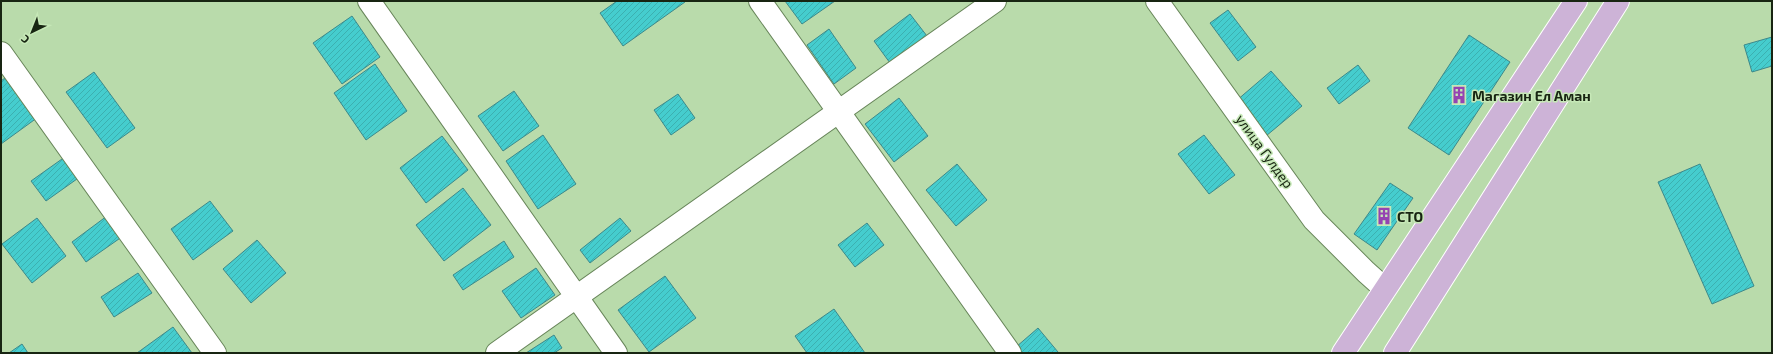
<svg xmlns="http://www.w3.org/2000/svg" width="1773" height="354" font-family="'Exo 2',sans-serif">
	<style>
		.building { fill: url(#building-hatch); stroke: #3d898a }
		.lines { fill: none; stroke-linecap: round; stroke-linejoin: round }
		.minor-casing { stroke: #68865a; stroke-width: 24 }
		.major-casing { stroke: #fff; stroke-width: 24 }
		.minor { stroke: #fff; stroke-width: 22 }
		.major { stroke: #cdb3d7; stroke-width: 22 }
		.labels { text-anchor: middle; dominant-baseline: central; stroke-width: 3; stroke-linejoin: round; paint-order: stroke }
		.poi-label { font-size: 14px; font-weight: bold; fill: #182512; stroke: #c6e8b7; text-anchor: start }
		.street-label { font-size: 14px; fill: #182512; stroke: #c6e8b7 }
	</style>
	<defs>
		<pattern id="building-hatch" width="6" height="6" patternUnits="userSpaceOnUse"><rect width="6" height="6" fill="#45cdce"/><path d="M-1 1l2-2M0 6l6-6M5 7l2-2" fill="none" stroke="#3cb0b0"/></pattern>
	</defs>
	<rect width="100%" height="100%" fill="#b9dbab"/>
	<path class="building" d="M 617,1 L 684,1 L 685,2 L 623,46 L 600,13 Z
		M 785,1 L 835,1 L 802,24 Z
		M 1228,10 L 1256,47 L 1238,61 L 1210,23 Z
		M 910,14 L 927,36 L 890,63 L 874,41 Z
		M 352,16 L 380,57 L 342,84 L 313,43 Z
		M 829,29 L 856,68 L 834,84 L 807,45 Z
		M 1469,35 L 1510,62 L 1449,155 L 1408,128 Z
		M 1772,37 L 1772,66 L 1752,72 L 1744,45 Z
		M 375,64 L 407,111 L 366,140 L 334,93 Z
		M 1358,65 L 1370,81 L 1339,104 L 1327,88 Z
		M 1271,71 L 1302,106 L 1266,136 L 1236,101 Z
		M 94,72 L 135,128 L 107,148 L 66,92 Z
		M 10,74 L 41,115 L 1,144 L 1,81 Z
		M 514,91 L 539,126 L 503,151 L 478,116 Z
		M 678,94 L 695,118 L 671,135 L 654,110 Z
		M 899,98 L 928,136 L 894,162 L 865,124 Z
		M 543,135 L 576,184 L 538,209 L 506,161 Z
		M 1204,135 L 1235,175 L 1209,194 L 1178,154 Z
		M 442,136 L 468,170 L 426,203 L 400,168 Z
		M 69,154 L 84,174 L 46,201 L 31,181 Z
		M 957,164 L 987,200 L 956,226 L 926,190 Z
		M 1700,164 L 1754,286 L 1712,304 L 1658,182 Z
		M 1390,183 L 1413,198 L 1377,250 L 1354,234 Z
		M 463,188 L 491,225 L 444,261 L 416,225 Z
		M 210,201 L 233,231 L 193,260 L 171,229 Z
		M 111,213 L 126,234 L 86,262 L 72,242 Z
		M 37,218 L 66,256 L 32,283 L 2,244 Z
		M 620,218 L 631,231 L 590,263 L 580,250 Z
		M 867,223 L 884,245 L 855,267 L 838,245 Z
		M 257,240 L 286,273 L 251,303 L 223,269 Z
		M 504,241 L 514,257 L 463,290 L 453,275 Z
		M 536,268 L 555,295 L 521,318 L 502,291 Z
		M 138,273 L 152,293 L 114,317 L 101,297 Z
		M 665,276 L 696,318 L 649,352 L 618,310 Z
		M 834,309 L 865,353 L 807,353 L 795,336 Z
		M 173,327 L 192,353 L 137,353 Z
		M 1038,328 L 1058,352 L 1057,353 L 1021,353 L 1016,347 Z
		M 554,335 L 562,348 L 554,353 L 526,353 Z
		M 22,344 L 28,353 L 9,353 Z"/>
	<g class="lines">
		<g class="minor-casing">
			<path id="minor" d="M 369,1 L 616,353
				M 760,1 L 1010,353
				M 1157,1 L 1314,220 L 1366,272 L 1385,289
				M 1,53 L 215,353
				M 497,353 L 995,1"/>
		</g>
		<g class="major-casing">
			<path id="major" d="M 1343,353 L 1576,1
				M 1395,353 L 1618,1"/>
		</g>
		<use href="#minor" class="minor"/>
		<use href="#major" class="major"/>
	</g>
	<defs>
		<g id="building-bare" transform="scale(1.38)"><path d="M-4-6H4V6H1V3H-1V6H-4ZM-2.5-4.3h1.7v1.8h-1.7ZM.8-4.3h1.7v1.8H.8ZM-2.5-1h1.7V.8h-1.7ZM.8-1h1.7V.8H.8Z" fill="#9543b2" stroke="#c6e8b7" stroke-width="2.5" paint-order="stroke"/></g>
	</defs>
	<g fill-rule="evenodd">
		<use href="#building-bare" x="1459" y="95"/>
		<use href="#building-bare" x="1384" y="216"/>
	</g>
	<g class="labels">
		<g class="poi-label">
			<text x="1472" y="95">Магазин Ел Аман</text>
			<text x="1397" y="216">СТО</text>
		</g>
		<g class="street-label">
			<text transform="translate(1265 151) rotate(54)">улица Гулдер</text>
		</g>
	</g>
	<rect width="1773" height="354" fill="none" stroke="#182512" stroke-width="4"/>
	<g transform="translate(32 32) rotate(223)" stroke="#c6e8b7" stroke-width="3" paint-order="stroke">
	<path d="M0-3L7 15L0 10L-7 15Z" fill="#182512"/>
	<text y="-6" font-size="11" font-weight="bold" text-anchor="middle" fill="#182512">С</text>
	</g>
</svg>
